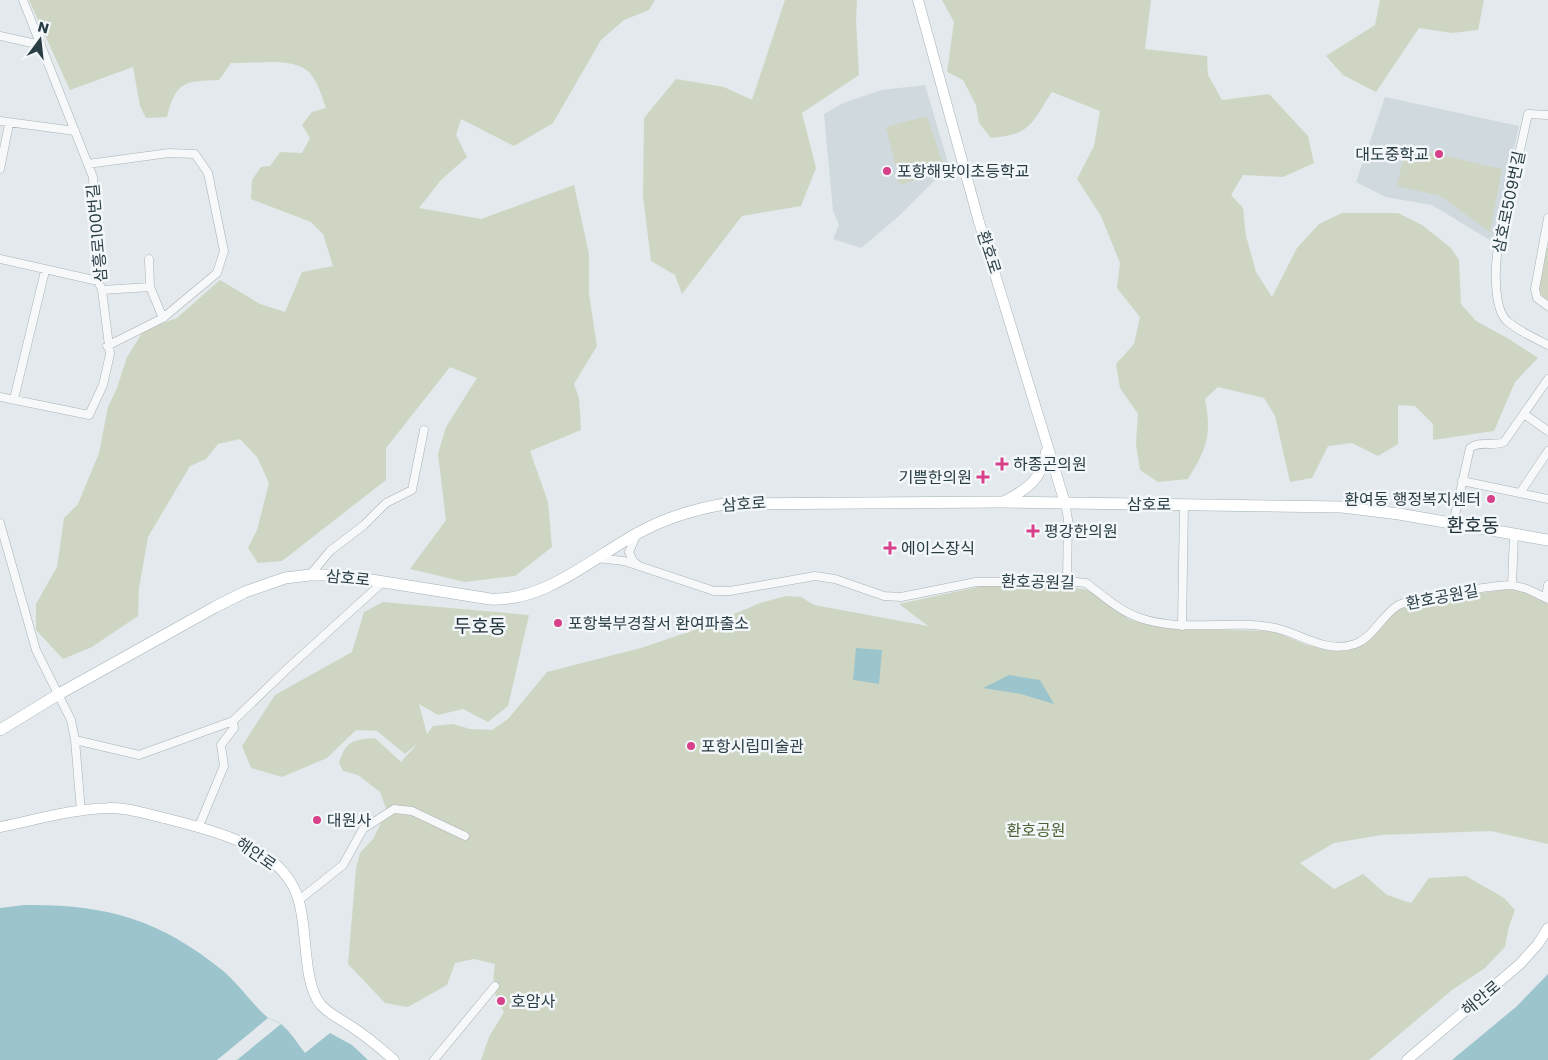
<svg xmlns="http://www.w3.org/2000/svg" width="1548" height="1060" font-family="Poppins,'Noto Sans KR',sans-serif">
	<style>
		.built { fill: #d0d9de }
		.green { fill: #ced6c3 }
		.water { fill: #9cc4cd }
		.pier { fill: #e3e9ec }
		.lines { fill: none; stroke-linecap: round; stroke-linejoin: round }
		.street-casing { stroke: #a7b2b7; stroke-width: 9 }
		.secondary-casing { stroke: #a7b2b7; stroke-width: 11 }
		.primary-casing { stroke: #a1b2b8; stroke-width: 12 }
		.street { stroke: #f6f8f9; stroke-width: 8 }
		.secondary { stroke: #fff; stroke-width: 10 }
		.primary { stroke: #fff; stroke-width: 11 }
		.poi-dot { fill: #d7418a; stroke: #f3f7f9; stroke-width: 2 }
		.labels { text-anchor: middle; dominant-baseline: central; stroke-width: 5; stroke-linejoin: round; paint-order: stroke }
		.poi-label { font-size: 16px; fill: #293d45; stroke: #f3f7f9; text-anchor: start }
		.street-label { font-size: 16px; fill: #293d45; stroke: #f3f7f9 }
		.park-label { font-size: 16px; fill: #4d6235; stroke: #f3f7f9 }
		.quarter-label { font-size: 19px; fill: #1b2d36; stroke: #f3f7f9 }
	</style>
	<rect width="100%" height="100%" fill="#e3e9ec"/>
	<path class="built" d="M 925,85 L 949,166 L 899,216 L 861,248 L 833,239 L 839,225 L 833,211 L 824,114 L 843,103 L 882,90 Z
		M 1385,97 L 1519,126 L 1493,242 L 1432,205 L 1386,197 L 1356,182 Z"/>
	<path class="green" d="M 29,0 L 655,0 L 649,10 L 624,20 L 601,40 L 553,123 L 514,146 L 461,119 L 456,135 L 467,157 L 441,180 L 419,208 L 481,219 L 574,185 L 589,254 L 589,294 L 597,346 L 574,384 L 579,398 L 581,430 L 530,451 L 548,502 L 552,547 L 515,576 L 465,582 L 410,569 L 446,520 L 438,454 L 446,427 L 477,378 L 450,367 L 386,448 L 386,480 L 282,561 L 258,563 L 248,548 L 257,530 L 269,483 L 257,457 L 240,439 L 218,444 L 206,459 L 190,466 L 148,537 L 139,588 L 138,616 L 92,647 L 63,659 L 36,630 L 36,604 L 57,567 L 64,518 L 78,504 L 99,453 L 108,407 L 117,388 L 127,357 L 144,330 L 177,318 L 220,280 L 260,304 L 285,312 L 302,272 L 333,266 L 323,234 L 311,222 L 251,199 L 252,180 L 261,167 L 270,166 L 280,152 L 302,153 L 310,138 L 302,125 L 312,112 L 326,108 C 322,97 318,82 310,73 C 294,56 253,64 231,63 L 219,80 C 185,81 176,81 167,117 L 146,118 L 140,106 L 133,67 L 70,90 Z
		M 785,0 L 857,0 L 856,21 L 859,75 L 802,113 L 816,168 L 801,206 L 742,216 L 682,294 L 675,275 L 651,261 L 643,196 L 644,118 L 676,79 L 724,87 L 752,100 Z
		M 942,0 L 1151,0 L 1145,49 L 1207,56 L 1208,75 L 1222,100 L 1269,94 L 1308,136 L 1314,163 L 1283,177 L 1243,175 L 1231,195 L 1243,208 L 1246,236 L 1256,272 L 1272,297 L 1297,248 L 1319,224 L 1342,213 L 1398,213 L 1422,225 L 1451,248 L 1459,260 L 1461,304 L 1476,321 L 1509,339 L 1538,358 L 1515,382 L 1494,431 L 1433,440 L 1433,424 L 1415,406 L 1398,405 L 1398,444 L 1378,456 L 1352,443 L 1328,446 L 1312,478 L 1290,482 L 1275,416 L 1264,398 L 1218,387 L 1205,399 C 1212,436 1207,448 1188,479 L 1158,482 L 1140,470 L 1136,444 L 1138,414 L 1120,388 L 1116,364 L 1134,344 L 1140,317 L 1117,288 L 1120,263 L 1101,216 L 1077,179 L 1094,146 L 1100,111 L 1052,92 C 1031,123 1033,134 991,138 L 979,123 L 976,105 L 963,80 L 947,72 L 954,22 Z
		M 1380,0 L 1484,0 L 1478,30 L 1452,33 L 1419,28 L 1376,92 L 1343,75 L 1326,56 L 1375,25 Z
		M 927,116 L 945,170 L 900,185 L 886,127 Z
		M 1406,147 L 1502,169 L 1490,232 L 1440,196 L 1397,186 Z
		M 1546,248 L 1548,248 L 1548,301 L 1539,293 L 1538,289 Z
		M 1056,585 L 1089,590 L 1130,620 L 1174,629 L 1272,631 L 1307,645 L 1344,651 L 1364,644 L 1392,614 L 1407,604 L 1508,589 L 1520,590 L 1548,604 L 1548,844 L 1491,831 L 1381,835 L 1334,843 L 1300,863 L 1334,889 L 1363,874 L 1387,895 L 1411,903 L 1429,878 L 1466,876 L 1504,898 L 1515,910 L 1509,926 L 1505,947 L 1485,968 L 1452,990 L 1369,1060 L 481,1060 L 489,1037 L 504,1012 C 493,995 492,984 495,964 L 474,959 L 455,963 L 447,985 L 408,1007 L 385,1003 L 348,964 L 356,869 L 360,853 L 373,839 L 387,811 L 380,792 L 358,775 L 343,771 L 339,763 C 346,740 353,740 375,738 L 401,762 L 419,742 L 405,754 L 377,731 L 356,730 L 327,758 L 282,777 L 251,768 L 242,746 L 275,695 L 352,652 L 364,612 L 383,602 L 529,615 L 508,706 L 488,722 L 463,709 L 438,715 L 419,704 L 427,734 L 433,726 L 453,724 L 470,729 L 492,730 L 508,719 L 547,672 L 641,648 L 706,626 L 760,603 L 786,596 L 801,597 L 814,605 L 928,626 L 899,604 L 982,586 Z"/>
	<path class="water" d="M 856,648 L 882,650 L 879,684 L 853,680 Z
		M 1009,675 L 1040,680 L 1054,704 L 1021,694 L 983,688 Z
		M 25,905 C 105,904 159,919 222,970 C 239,984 251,1003 267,1017 C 271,1020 277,1021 281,1024 C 290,1031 298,1044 305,1053 L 330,1033 L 352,1045 L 368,1060 L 0,1060 L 0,908 Z
		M 1548,974 L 1548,1060 L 1452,1060 L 1516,1007 Z"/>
	<path class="pier" d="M 268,1018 L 281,1024 L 237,1060 L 217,1060 Z"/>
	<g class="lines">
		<g class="street-casing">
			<path id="street" d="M 0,36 L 41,45
				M 1548,115 L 1528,114 L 1498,248 C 1495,266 1493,308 1507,321 C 1518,331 1535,338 1548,345
				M 0,121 L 75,131
				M 88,164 L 169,153 L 195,154 L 208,173 L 224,251 L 217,273 L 163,318 L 107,346
				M 0,169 L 9,124
				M 1548,218 L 1535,289 L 1537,298 L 1548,306
				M 0,259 L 98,281
				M 150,287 L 163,318
				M 102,290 L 150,287 L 149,259
				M 0,397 L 89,415 L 103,385 L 110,354 L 102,290 L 98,281 L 93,177 L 23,0
				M 14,399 L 45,271
				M 1524,414 L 1548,431
				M 1462,481 L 1548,499
				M 1520,493 L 1548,451
				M 1065,503 L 1068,519 L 1067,581
				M 0,523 L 36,650 L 71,720 L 75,740 L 81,811
				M 1453,524 L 1470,448 C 1480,440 1493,447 1504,442 L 1548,379
				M 636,536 L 629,552 L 633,561 L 638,565
				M 597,558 L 624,561 L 714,591 L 730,591 L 815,576 L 835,579 L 884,596 L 901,597 L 976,582 L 1076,582 L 1086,583 C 1102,595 1121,612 1140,618 C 1184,633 1231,619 1275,628 C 1302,634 1326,654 1355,644 C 1372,638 1382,616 1397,606 C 1411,597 1492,586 1512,585 L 1527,589 L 1548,599
				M 310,575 L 330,551 L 364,525 L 386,503 L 412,490 L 424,430
				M 1512,585 L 1514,535
				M 1546,597 L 1548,585
				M 1182,626 L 1184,504
				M 75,740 L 139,755 L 233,721 L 288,668 L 383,582
				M 199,826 L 224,766 L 221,745 L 234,728 L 233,721
				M 299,900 L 343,865 L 363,829 L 394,809 L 412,811 L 465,836
				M 434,1060 L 495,986"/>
		</g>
		<g class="secondary-casing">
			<path id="secondary" d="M 918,0 L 979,222 L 1065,503
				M 1003,502 C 1026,490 1043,479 1046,452
				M 0,827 C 35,820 72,809 108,808 C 127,807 146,814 164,818 C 208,829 271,843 294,888 C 310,920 300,980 321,1005 C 330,1015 344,1021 355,1029 C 369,1038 381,1049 394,1060
				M 1407,1060 L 1520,964 L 1538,944 L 1548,928"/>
		</g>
		<g class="primary-casing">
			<path id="primary" d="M 0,730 L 59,694 L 215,607 L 245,592 L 285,578 L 310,575 L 340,575 L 490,599 C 545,602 592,558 638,533 C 665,518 695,509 725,504 L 1003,502 L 1342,507 L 1399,514 L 1548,540"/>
		</g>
		<use href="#street" class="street"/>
		<use href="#secondary" class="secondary"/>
		<use href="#primary" class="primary"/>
	</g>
	<g class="poi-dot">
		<circle cx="1439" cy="154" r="5"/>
		<circle cx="887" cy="171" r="5"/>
		<path d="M999.5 456.5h5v5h5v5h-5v5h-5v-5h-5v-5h5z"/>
		<path d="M980.5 469.5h5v5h5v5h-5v5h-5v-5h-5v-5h5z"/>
		<circle cx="1491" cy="499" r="5"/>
		<path d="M1030.5 523.5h5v5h5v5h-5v5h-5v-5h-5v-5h5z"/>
		<path d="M887.5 540.5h5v5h5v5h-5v5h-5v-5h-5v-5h5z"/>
		<circle cx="558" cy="623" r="5"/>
		<circle cx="691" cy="746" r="5"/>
		<circle cx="317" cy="820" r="5"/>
		<circle cx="501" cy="1001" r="5"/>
	</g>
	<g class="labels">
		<g class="poi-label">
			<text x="1429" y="154" text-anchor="end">대도중학교</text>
			<text x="897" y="171">포항해맞이초등학교</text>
			<text x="1013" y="464">하종곤의원</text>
			<text x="972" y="477" text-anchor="end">기쁨한의원</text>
			<text x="1481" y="499" text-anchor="end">환여동 행정복지센터</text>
			<text x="1044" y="531">평강한의원</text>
			<text x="901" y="548">에이스장식</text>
			<text x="568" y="623">포항북부경찰서 환여파출소</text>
			<text x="701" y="746">포항시립미술관</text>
			<text x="327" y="820">대원사</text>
			<text x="511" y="1001">호암사</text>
		</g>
		<g class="street-label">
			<text transform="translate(1509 202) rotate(-78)">삼호로509번길</text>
			<text transform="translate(97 233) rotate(-95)">삼흥로100번길</text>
			<text transform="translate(989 252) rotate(72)">환호로</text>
			<text transform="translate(744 504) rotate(-4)">삼호로</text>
			<text x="1149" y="504">삼호로</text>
			<text transform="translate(348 578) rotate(6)">삼호로</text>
			<text transform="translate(1038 582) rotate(1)">환호공원길</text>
			<text transform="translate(1442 597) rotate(-11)">환호공원길</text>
			<text transform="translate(256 854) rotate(35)">해안로</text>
			<text transform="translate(1481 998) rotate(-40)">해안로</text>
		</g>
		<g class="park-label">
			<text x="1036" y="830">환호공원</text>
		</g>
		<g class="quarter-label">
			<text x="1473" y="525">환호동</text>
			<text x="480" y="626">두호동</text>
		</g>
	</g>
	<g transform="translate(40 40) rotate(15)" stroke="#f3f7f9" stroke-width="4" paint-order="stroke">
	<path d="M0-4L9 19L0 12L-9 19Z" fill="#293d45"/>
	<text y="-8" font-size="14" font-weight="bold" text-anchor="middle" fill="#293d45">N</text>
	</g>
</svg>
